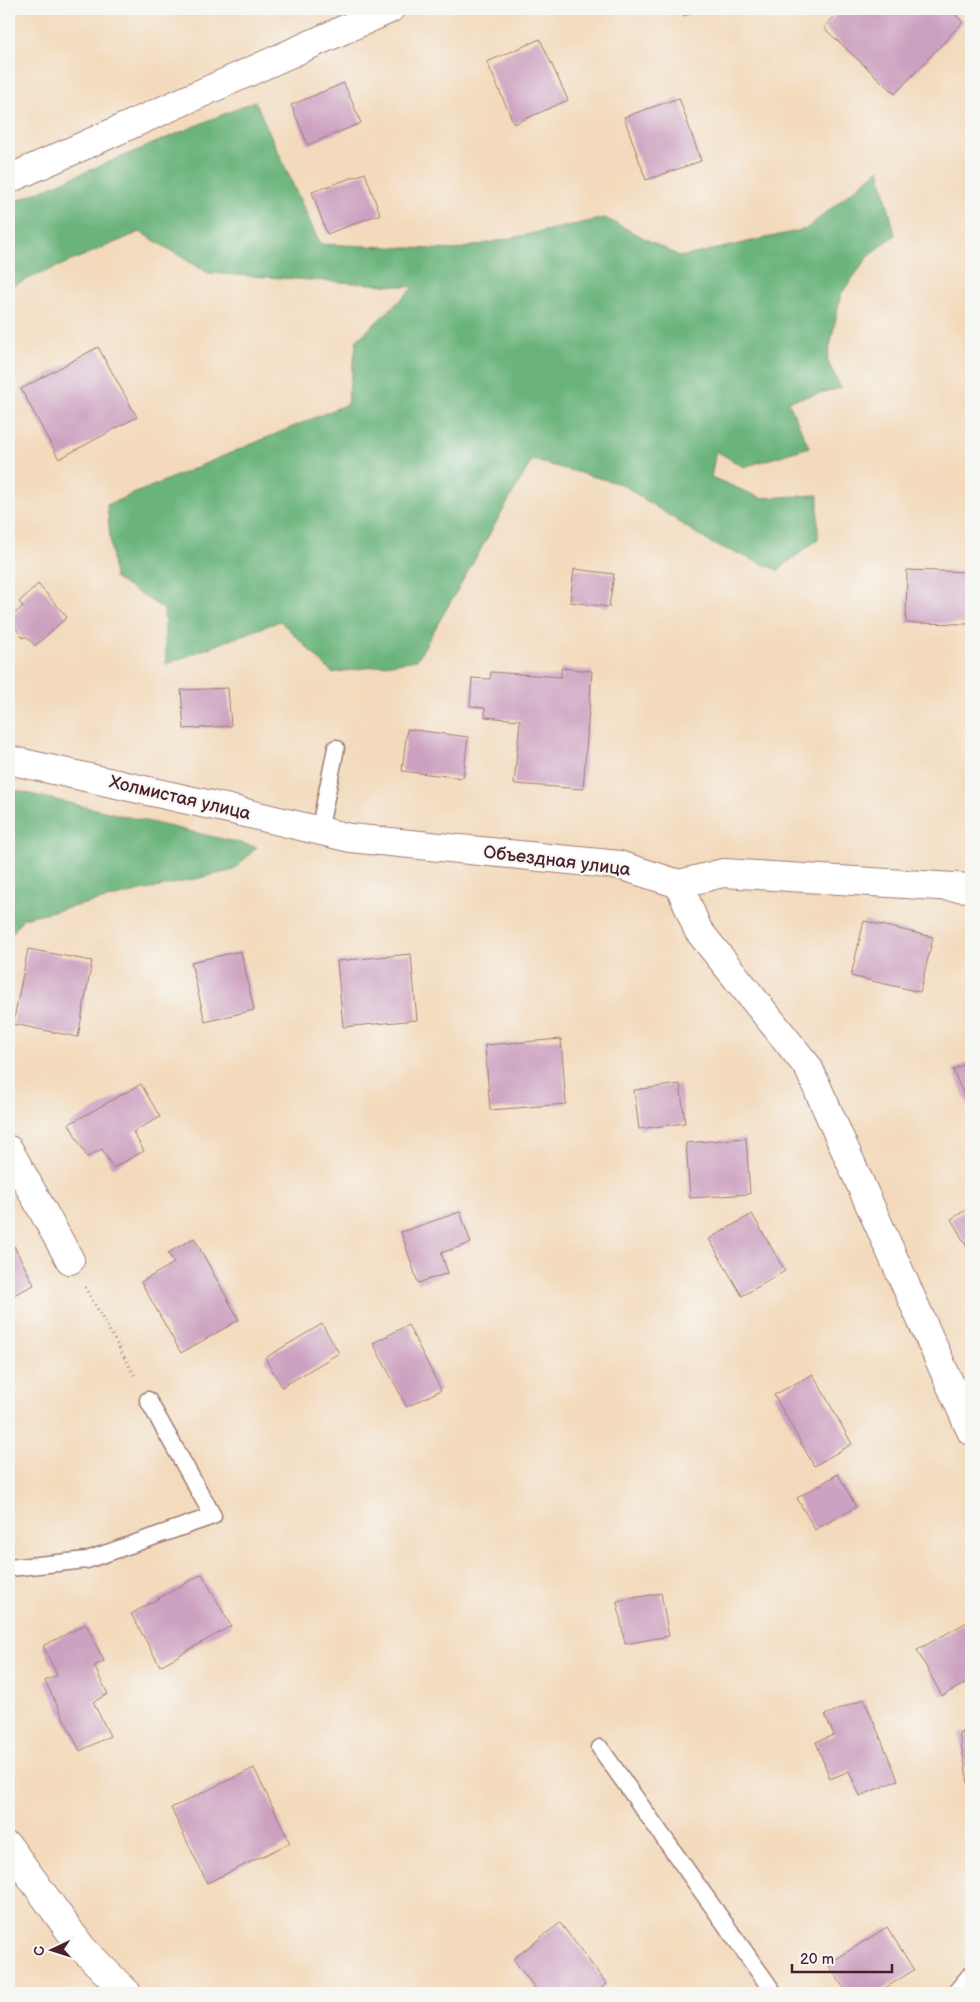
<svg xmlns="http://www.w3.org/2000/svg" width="980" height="2002" font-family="'Balsamiq Sans',sans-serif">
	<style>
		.forest { fill: #6bb47b; stroke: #5a6a53 }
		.building { fill: #cca0c0 }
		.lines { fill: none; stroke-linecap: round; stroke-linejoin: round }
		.service-casing { stroke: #9e7c74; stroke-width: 19 }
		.minor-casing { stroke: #9e7c74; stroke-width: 30 }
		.path { stroke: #9e7c74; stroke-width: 3; stroke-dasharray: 1 4; stroke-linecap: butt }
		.service { stroke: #fff; stroke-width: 16 }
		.minor { stroke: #fff; stroke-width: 28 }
		.labels { text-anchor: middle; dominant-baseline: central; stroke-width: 4.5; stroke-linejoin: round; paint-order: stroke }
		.street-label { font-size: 18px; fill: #4a1f2b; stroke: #f6f6f2 }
	</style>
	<rect width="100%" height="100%" fill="#f6f6f2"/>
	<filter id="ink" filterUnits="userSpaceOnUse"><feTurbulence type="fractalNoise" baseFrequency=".02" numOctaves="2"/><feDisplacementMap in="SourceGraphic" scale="10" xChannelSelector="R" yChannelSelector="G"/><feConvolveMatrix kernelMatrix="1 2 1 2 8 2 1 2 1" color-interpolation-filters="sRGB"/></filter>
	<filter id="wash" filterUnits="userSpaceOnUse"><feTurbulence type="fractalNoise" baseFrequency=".0096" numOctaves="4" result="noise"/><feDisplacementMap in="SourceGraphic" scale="20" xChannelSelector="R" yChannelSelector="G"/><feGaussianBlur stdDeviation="1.12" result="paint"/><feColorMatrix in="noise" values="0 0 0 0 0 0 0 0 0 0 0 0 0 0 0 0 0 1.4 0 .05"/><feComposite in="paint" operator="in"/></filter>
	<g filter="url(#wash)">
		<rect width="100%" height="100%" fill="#f3dabc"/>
		<path class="forest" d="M 255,101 L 320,244 L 455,250 L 605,218 L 681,257 L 806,229 L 879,169 L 895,235 L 869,256 L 841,294 L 827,360 L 841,388 L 788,401 L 809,447 L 744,467 L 716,451 L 711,477 L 761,498 L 818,495 L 818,539 L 778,570 L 711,543 L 621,484 L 532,460 L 417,660 L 332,673 L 280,621 L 166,664 L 164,609 L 114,578 L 107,505 L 347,404 L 357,340 L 414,287 L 208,273 L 140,232 L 9,287 L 9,204 Z
			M 9,789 L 257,847 L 234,870 L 23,918 L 9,938 Z"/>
		<g id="blocks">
			<path class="building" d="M 681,9 L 701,9 L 684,16 Z
				M 841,9 L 949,9 L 963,22 L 895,94 L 824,28 Z
				M 540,39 L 568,100 L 514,124 L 487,62 Z
				M 344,83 L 361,123 L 308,145 L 291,105 Z
				M 679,98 L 701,161 L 646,180 L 624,117 Z
				M 365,173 L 380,214 L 327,234 L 312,192 Z
				M 98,347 L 137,417 L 59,459 L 21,389 Z
				M 574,569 L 614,574 L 609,607 L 570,602 Z
				M 907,570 L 971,572 L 971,624 L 906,623 Z
				M 38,584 L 67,617 L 35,646 L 26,636 L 23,638 L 9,619 L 23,606 L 19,602 Z
				M 561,668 L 592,671 L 583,789 L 514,784 L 520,720 L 485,717 L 485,708 L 470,706 L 472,678 L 490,679 L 491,672 L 561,677 Z
				M 228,688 L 231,726 L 184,729 L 181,690 Z
				M 407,729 L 468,737 L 463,778 L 402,771 Z
				M 864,921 L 933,937 L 920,992 L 851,976 Z
				M 28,949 L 92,961 L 78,1037 L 13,1024 Z
				M 241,951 L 254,1010 L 205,1022 L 191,962 Z
				M 411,954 L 417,1020 L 343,1027 L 337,961 Z
				M 561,1039 L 566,1104 L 490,1110 L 485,1045 Z
				M 971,1061 L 971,1112 L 953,1070 Z
				M 141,1084 L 160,1117 L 133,1132 L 144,1151 L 113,1168 L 102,1149 L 87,1157 L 69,1124 Z
				M 680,1084 L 685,1123 L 639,1129 L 634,1090 Z
				M 746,1138 L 750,1194 L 690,1198 L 686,1143 Z
				M 971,1207 L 971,1254 L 951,1219 Z
				M 460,1212 L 471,1243 L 441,1253 L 448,1273 L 418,1283 L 401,1232 Z
				M 752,1214 L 785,1271 L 742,1296 L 709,1239 Z
				M 194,1238 L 239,1320 L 181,1353 L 141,1282 L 174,1263 L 168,1253 Z
				M 14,1246 L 34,1285 L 9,1297 L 9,1249 Z
				M 322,1324 L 339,1353 L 282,1387 L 265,1358 Z
				M 408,1325 L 441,1390 L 407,1407 L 373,1343 Z
				M 813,1374 L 852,1444 L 814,1466 L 774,1395 Z
				M 838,1474 L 856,1507 L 815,1530 L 797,1498 Z
				M 202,1574 L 231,1626 L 160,1666 L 131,1614 Z
				M 661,1593 L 669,1636 L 625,1644 L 617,1601 Z
				M 971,1620 L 971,1680 L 942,1696 L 917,1650 Z
				M 86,1624 L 104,1661 L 94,1666 L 108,1694 L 93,1702 L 110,1736 L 80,1751 L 45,1681 L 57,1675 L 43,1646 Z
				M 864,1699 L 898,1780 L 860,1796 L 849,1771 L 830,1779 L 816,1742 L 834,1735 L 825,1715 Z
				M 971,1731 L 971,1794 L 970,1794 L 959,1733 Z
				M 254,1768 L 290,1843 L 207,1883 L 171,1808 Z
				M 560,1923 L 607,1984 L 595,1993 L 539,1993 L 513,1959 Z
				M 887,1927 L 914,1970 L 877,1993 L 847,1993 L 828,1964 Z"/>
		</g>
	</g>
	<g filter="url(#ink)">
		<use href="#blocks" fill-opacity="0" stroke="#9e7c74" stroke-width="1"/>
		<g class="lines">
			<g class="service-casing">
				<path id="service" d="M 319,832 L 336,748
					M 9,1568 L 87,1560 L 213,1516 L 148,1400
					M 600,1748 L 774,1993
					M 955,1993 L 971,1974"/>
			</g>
			<g class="minor-casing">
				<path id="minor" d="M 9,179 L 390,9
					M 9,760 L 229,809 L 350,838 L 619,865 L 679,884 L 723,873 L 971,888
					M 679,884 L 698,930 L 808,1067 L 971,1431
					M 9,1150 L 70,1260
					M 9,1847 L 82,1948 L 127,1993"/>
			</g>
			<path class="path" d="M 85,1287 L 136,1378"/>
			<use href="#service" class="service"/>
			<use href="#minor" class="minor"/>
		</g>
	</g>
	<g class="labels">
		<g class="street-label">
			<text transform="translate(180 798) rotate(13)">Холмистая улица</text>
			<text transform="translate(557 861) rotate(7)">Объездная улица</text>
		</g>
	</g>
	<rect width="980" height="2002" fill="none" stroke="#f6f6f2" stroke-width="30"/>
	<g transform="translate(52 1950) rotate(266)" stroke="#f6f6f2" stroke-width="4" paint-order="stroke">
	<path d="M0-4L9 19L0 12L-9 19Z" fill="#4a1f2b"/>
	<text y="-8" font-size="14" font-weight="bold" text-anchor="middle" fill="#4a1f2b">С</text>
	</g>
	<path d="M792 1964v8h100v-8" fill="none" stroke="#4a1f2b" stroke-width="2.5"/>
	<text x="800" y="1964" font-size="15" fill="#4a1f2b" stroke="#f6f6f2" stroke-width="4" paint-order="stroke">20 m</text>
</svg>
